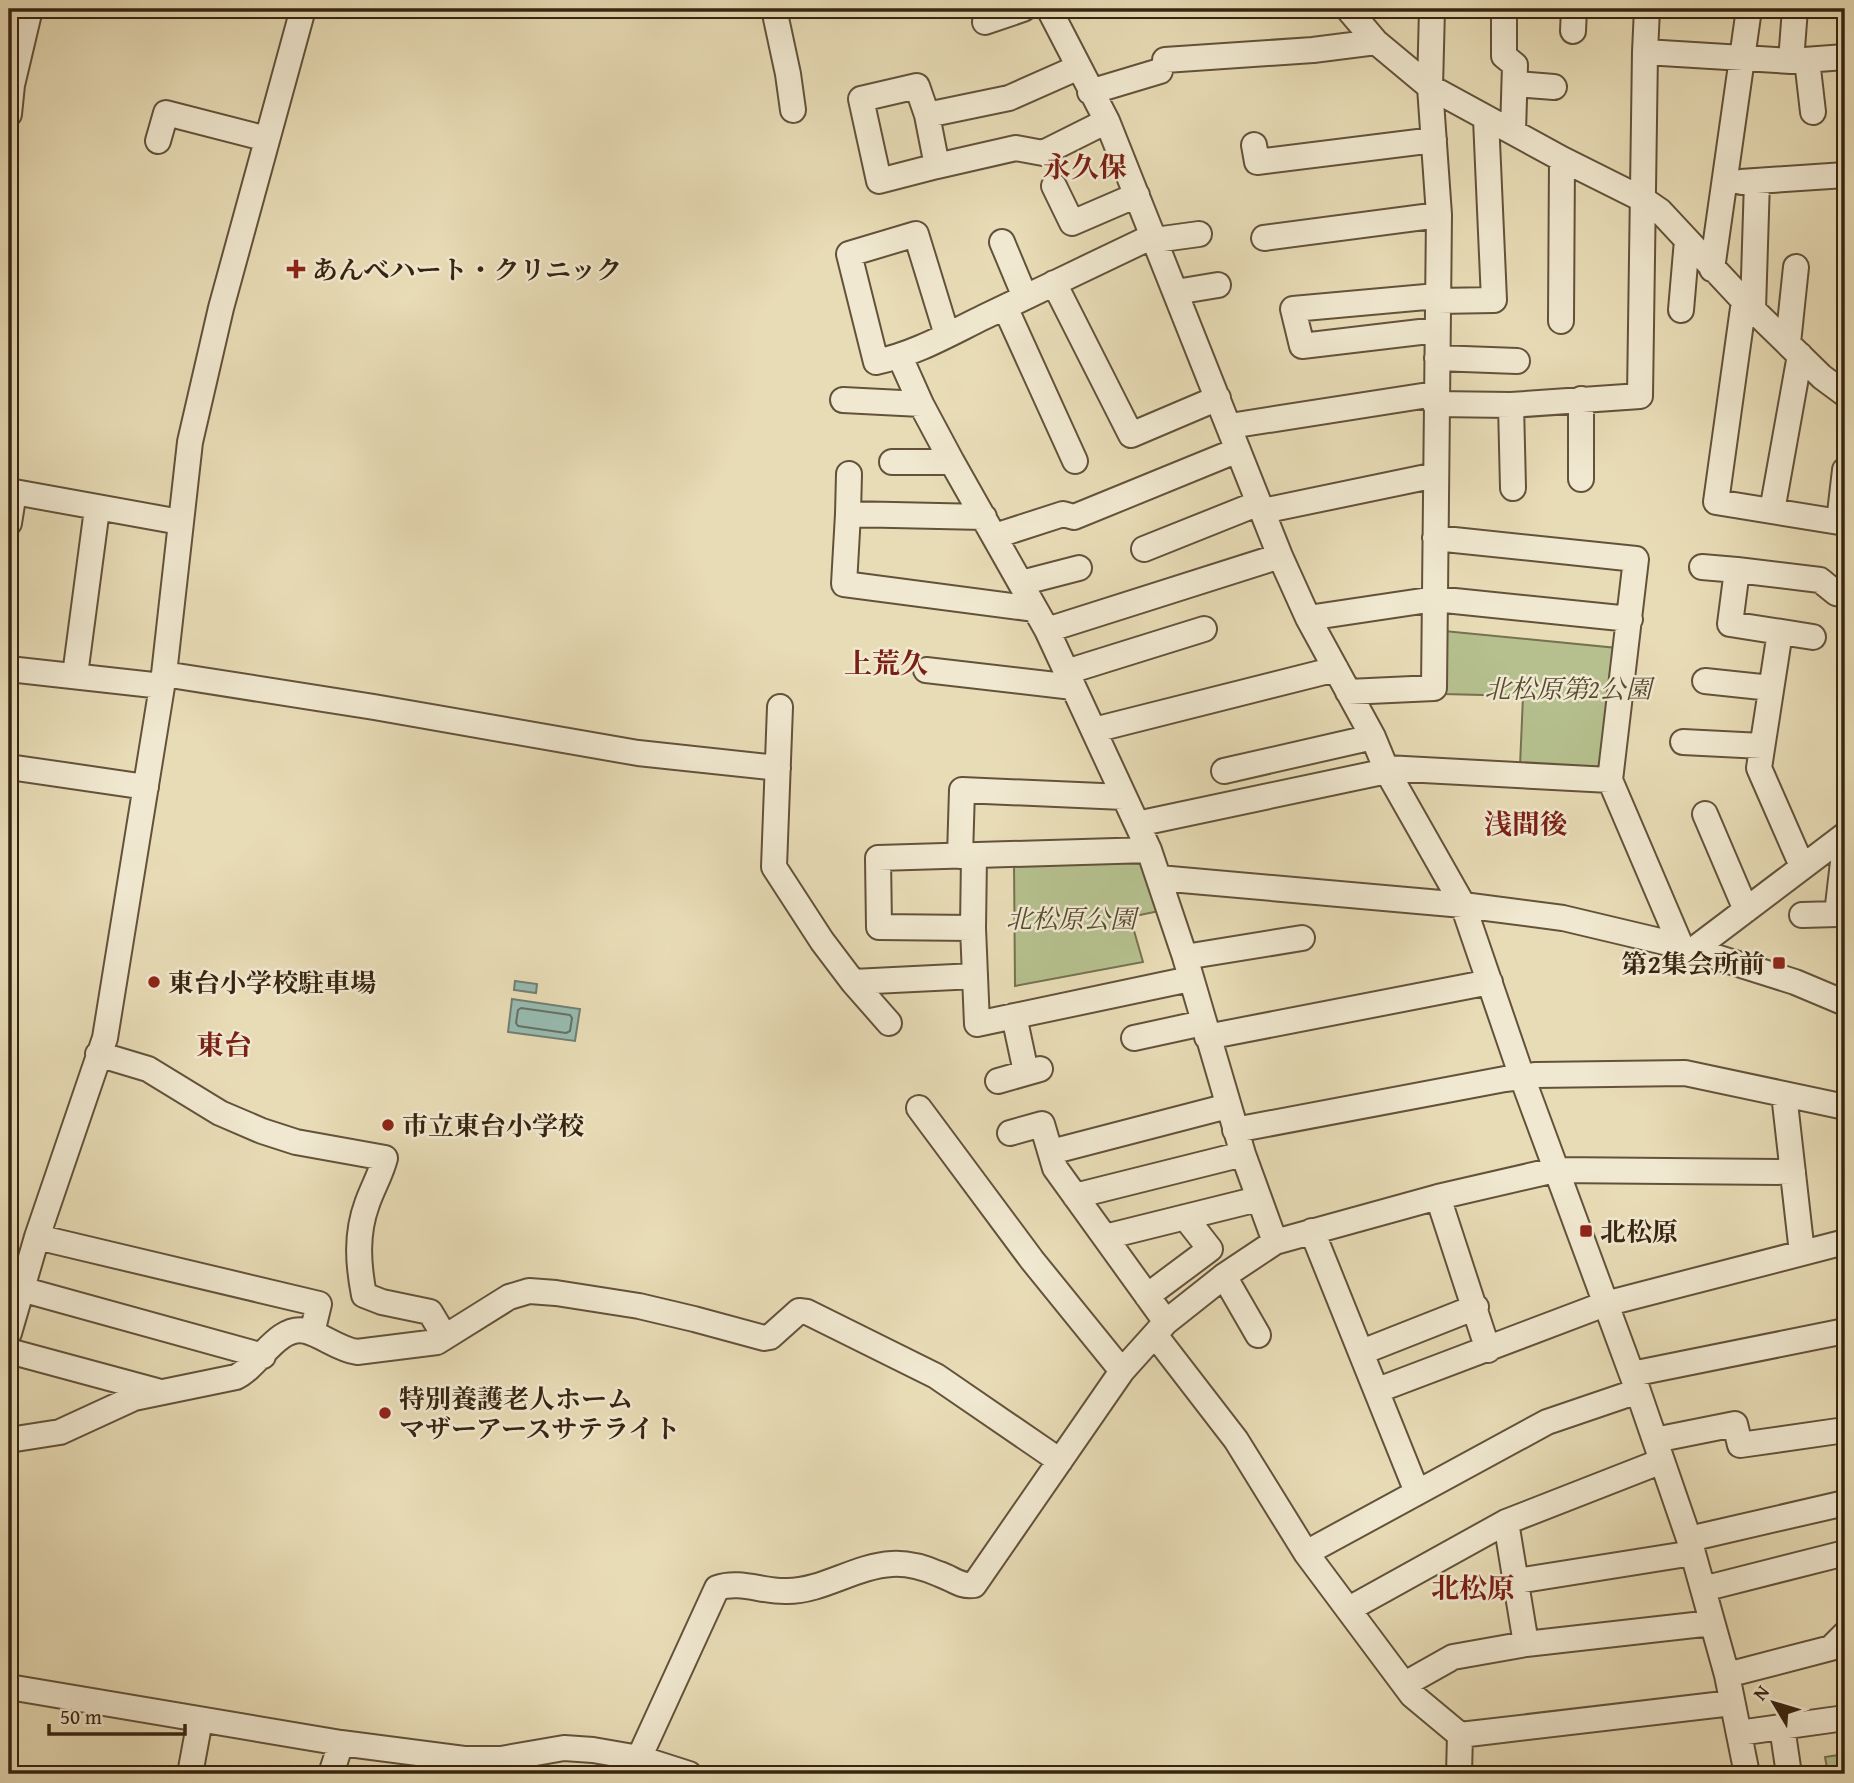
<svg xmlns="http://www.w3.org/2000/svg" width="1854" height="1783" font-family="'Gentium Book Plus','Noto Serif JP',serif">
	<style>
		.green { fill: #b5c08e; stroke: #767250; stroke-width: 2 }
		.water { fill: #97bbb2; stroke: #717f72; stroke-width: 2 }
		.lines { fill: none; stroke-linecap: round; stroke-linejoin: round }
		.shore { stroke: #677062; stroke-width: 2 }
		.minor-casing { stroke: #63523a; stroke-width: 28 }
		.minor { stroke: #f0e8d0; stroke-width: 24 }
		.poi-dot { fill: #8f2418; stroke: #f0e8d0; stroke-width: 2.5 }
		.labels { text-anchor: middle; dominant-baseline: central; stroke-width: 5; stroke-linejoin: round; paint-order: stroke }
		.poi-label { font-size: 26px; font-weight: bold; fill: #372411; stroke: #f0e8d0; text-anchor: start }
		.park-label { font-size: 26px; font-style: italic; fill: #564b30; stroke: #f0e8d0 }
		.neighbourhood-label { font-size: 28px; font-weight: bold; fill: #7a1f14; stroke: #f0e8d0 }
	</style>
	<rect width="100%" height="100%" fill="#e8dcb6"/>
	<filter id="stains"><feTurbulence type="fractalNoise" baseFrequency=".00286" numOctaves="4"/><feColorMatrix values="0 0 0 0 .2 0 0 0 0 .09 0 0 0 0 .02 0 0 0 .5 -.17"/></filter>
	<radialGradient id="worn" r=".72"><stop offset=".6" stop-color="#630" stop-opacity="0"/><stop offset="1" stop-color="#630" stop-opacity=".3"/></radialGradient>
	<path class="green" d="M 1444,631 L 1617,648 L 1603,764 L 1597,769 L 1520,766 L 1523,696 L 1443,694 Z
		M 1137,857 L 1147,865 L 1164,910 L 1130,917 L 1143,962 L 1015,986 L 1014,862 Z
		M 1845,1754 L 1845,1774 L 1828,1774 L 1825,1757 Z"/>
	<path class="water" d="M 515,981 L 537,984 L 536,993 L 514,990 Z
		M 512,999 L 580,1009 L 575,1041 L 508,1032 Z"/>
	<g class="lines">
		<path class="shore" d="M 521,1008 L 570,1015 L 572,1018 L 570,1031 L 566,1033 L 518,1026 L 516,1023 L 518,1010 Z"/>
		<g class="minor-casing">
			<path id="minor" d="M 774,9 L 788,74 L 793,110
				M 1049,9 L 1107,121 L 1280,556 L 1308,618 L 1373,737 L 1387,771 L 1463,905 L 1522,1077 L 1638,1391 L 1689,1539 L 1727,1675 L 1747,1774
				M 1348,9 L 1376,42 L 1430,87 L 1562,159 L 1644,200 L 1660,211 L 1744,301 L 1822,377 L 1845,394
				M 1504,9 L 1504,56 L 1515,65 L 1513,132
				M 985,22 L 1023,9
				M 1573,31 L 1574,9
				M 1645,52 L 1647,9
				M 1165,60 L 1313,50 L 1376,42
				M 1807,60 L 1813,112
				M 1791,61 L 1795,9
				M 1516,84 L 1554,87
				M 917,86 L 927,115 L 937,166 L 879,181 L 861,99 Z
				M 1090,92 L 1160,71
				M 9,114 L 12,85 L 30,9
				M 927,115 L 1009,98 L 1079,67
				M 158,141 L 166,113 L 267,139
				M 1254,145 L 1257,162 L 1434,140
				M 937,166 L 1016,148 L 1043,153 L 1107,121
				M 1741,182 L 1845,175
				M 1054,186 L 1072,223 L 1137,195
				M 1264,238 L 1439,215
				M 1155,240 L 1199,234
				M 1002,242 L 1025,297
				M 1712,269 L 1749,9
				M 1054,283 L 1131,435 L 1218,398
				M 1176,292 L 1218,285
				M 1437,296 L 1293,309 L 1302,346 L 1437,330
				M 1437,301 L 1494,300 L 1486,119
				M 1744,301 L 1716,502 L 1839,522 L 1845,470
				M 1005,307 L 1075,461
				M 1753,309 L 1757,181
				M 1681,310 L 1687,240
				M 1561,321 L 1562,159
				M 947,335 L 916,234 L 849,254 L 876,362 C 915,354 949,334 984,317 C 1040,290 1097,263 1153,236
				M 1788,343 L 1796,267
				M 900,357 L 921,404 L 952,462 L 1047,630 L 1149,850 L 1185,957 L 1243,1154 L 1275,1242
				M 1437,358 L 1517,361
				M 843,400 L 921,404
				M 1435,404 L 1511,405 L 1640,396 L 1645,52 L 1791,61 L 1845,57
				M 1511,405 L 1513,488
				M 1230,426 L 1435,394
				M 892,462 L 952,462
				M 1581,479 L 1581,399
				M 9,491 L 180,522
				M 1263,511 L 1436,475
				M 1772,511 L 1800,355
				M 848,514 L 849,474
				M 984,517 L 848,514 L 844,584 L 1035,609
				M 9,523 L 14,492
				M 995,536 L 1063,514 L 1074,517 L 1238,450
				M 1435,538 L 1636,559 L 1610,780 L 1681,946
				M 1144,549 L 1259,503
				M 1702,567 L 1737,570
				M 1021,583 L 1079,568
				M 1308,618 L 1435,599 L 1630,619
				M 1047,630 L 1280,556
				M 1780,632 L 1759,768 L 1802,866
				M 1813,637 L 1730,624 L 1737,570 L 1820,580 L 1836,593 L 1845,595
				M 9,669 L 162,686
				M 926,670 L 1073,687
				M 1066,672 L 1204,629
				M 164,674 L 374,707 L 638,753 L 778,768
				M 75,675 L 97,509
				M 1705,681 L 1771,688
				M 1348,692 L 1434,688 L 1439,215 L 1430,87 L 1432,9
				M 780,707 L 774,867 L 822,941 L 853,982 L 975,976
				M 1094,730 L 1336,669
				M 1683,742 L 1762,746
				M 9,767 L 146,787
				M 1386,768 L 1610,780
				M 1224,771 L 1373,737
				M 1705,814 L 1746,910
				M 1137,824 L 1387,771
				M 960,856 L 962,790 L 1124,797
				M 974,856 L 973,928 L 977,1024 L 1190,979
				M 1159,878 L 1463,905 L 1563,918 L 1681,946 L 1795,982 L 1845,1003
				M 1802,915 L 1837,914 L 1845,845
				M 973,928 L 879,927 L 878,858 L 1149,850
				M 1693,950 L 1845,835
				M 1185,957 L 1302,938
				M 853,982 L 889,1023
				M 1014,1016 L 1026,1072
				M 1207,1037 L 1490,982
				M 1134,1038 L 1203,1023
				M 98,1054 L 148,1069 L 220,1113 L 262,1131 L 296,1142 L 385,1158 C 381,1174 372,1189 367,1204 C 356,1234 358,1264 364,1295 L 382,1302 L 430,1312 L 445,1337
				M 998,1081 L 1040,1069
				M 1784,1094 L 1802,1253
				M 919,1108 L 1032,1260 L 1122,1371
				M 1235,1130 L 1505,1079 L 1536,1075 L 1685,1073 L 1845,1107
				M 1010,1133 L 1042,1124 L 1055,1168 L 1166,1322
				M 1051,1152 L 1228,1106
				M 1075,1196 L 1243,1154
				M 1438,1197 L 1488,1350
				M 1312,1231 L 1417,1492
				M 37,1237 L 319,1304 L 312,1333
				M 1105,1237 L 1258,1199
				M 1224,1276 L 1258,1335
				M 21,1289 L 263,1356
				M 1147,1296 L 1210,1249 L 1185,1217
				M 9,1333 L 37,1237 L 105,1038 L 164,674 L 190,442 L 221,308 L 303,9
				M 1155,1335 L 1236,1440 L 1306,1553 L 1412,1695 L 1460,1735 L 1732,1703
				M 9,1351 L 157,1391
				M 1362,1352 L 1476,1307
				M 1632,1374 L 1845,1331
				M 1378,1390 L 1605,1304 L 1845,1242
				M 9,1440 L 60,1432 L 134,1398 L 236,1377 C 259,1366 278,1324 306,1331 C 324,1336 338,1349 357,1352 L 437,1342 L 509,1297 L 529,1291 L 556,1293 L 639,1306 L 694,1319 L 764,1338 L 770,1337 L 799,1311 L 807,1312 L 936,1376 L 1060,1461
				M 1655,1440 L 1735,1424 L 1740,1445 L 1845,1430
				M 1506,1522 L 1526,1644
				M 1689,1539 L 1845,1503
				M 1306,1553 L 1547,1422 L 1638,1391
				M 1517,1581 L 1693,1553
				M 1703,1589 L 1845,1553
				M 1349,1609 L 1506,1522 L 1662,1461
				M 1727,1675 L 1831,1648 L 1845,1634
				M 1405,1684 L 1453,1657 L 1526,1644 L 1712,1623
				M 9,1687 L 341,1743 L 464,1759 L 501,1759 L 564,1748 L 593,1750 L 639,1758 L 689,1774
				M 1782,1727 L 1789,1774
				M 1739,1733 L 1845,1718
				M 639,1758 L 717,1588 C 740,1580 763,1592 787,1591 C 823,1591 855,1566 892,1564 C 908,1563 925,1568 939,1574 C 952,1578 960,1587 974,1585 L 1122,1371 L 1166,1322 L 1224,1276 L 1275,1242 L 1438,1197 L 1555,1170 L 1793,1172
				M 190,1774 L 200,1720
				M 331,1774 L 341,1743
				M 1459,1774 L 1460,1735"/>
		</g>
		<use href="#minor" class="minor"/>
	</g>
	<g class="poi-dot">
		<path d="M292.5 258.5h7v7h7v7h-7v7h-7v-7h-7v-7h7z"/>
		<rect x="1772" y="956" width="14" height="14" rx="3.5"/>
		<circle cx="154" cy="982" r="7"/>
		<circle cx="388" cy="1125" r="7"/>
		<rect x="1579" y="1224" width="14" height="14" rx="3.5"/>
		<circle cx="385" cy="1413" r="7"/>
	</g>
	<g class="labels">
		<g class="poi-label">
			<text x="312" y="269">あんべハート・クリニック</text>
			<text x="1765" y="963" text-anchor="end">第2集会所前</text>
			<text x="168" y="982">東台小学校駐車場</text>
			<text x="402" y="1125">市立東台小学校</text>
			<text x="1600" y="1231">北松原</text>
			<text x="399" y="1398">特別養護老人ホーム<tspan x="399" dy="30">マザーアースサテライト</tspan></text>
		</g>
		<g class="park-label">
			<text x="1568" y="688">北松原第2公園</text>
			<text x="1071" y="918">北松原公園</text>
		</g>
		<g class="neighbourhood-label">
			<text x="1085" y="166">永久保</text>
			<text x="886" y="662">上荒久</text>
			<text x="1526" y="823">浅間後</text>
			<text x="224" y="1044">東台</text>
			<text x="1473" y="1587">北松原</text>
		</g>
	</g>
	<rect width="1854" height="1783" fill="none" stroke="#e8dcb6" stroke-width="35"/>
	<rect x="10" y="10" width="1833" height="1762" fill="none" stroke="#372411" stroke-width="3.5"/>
	<rect x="18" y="18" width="1819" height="1748" fill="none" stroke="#372411" stroke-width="2"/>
	<g transform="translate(1774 1703) rotate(308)" stroke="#f0e8d0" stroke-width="5" paint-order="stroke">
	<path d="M0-5L12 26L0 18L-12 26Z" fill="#372411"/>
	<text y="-10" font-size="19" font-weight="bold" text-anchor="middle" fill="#372411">N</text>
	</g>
	<path d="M49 1724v10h136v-10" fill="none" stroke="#372411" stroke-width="3.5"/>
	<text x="60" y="1724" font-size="21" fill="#372411" stroke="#f0e8d0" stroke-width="5" paint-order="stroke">50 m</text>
	<rect width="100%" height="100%" filter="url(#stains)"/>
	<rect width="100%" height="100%" fill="url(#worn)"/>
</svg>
